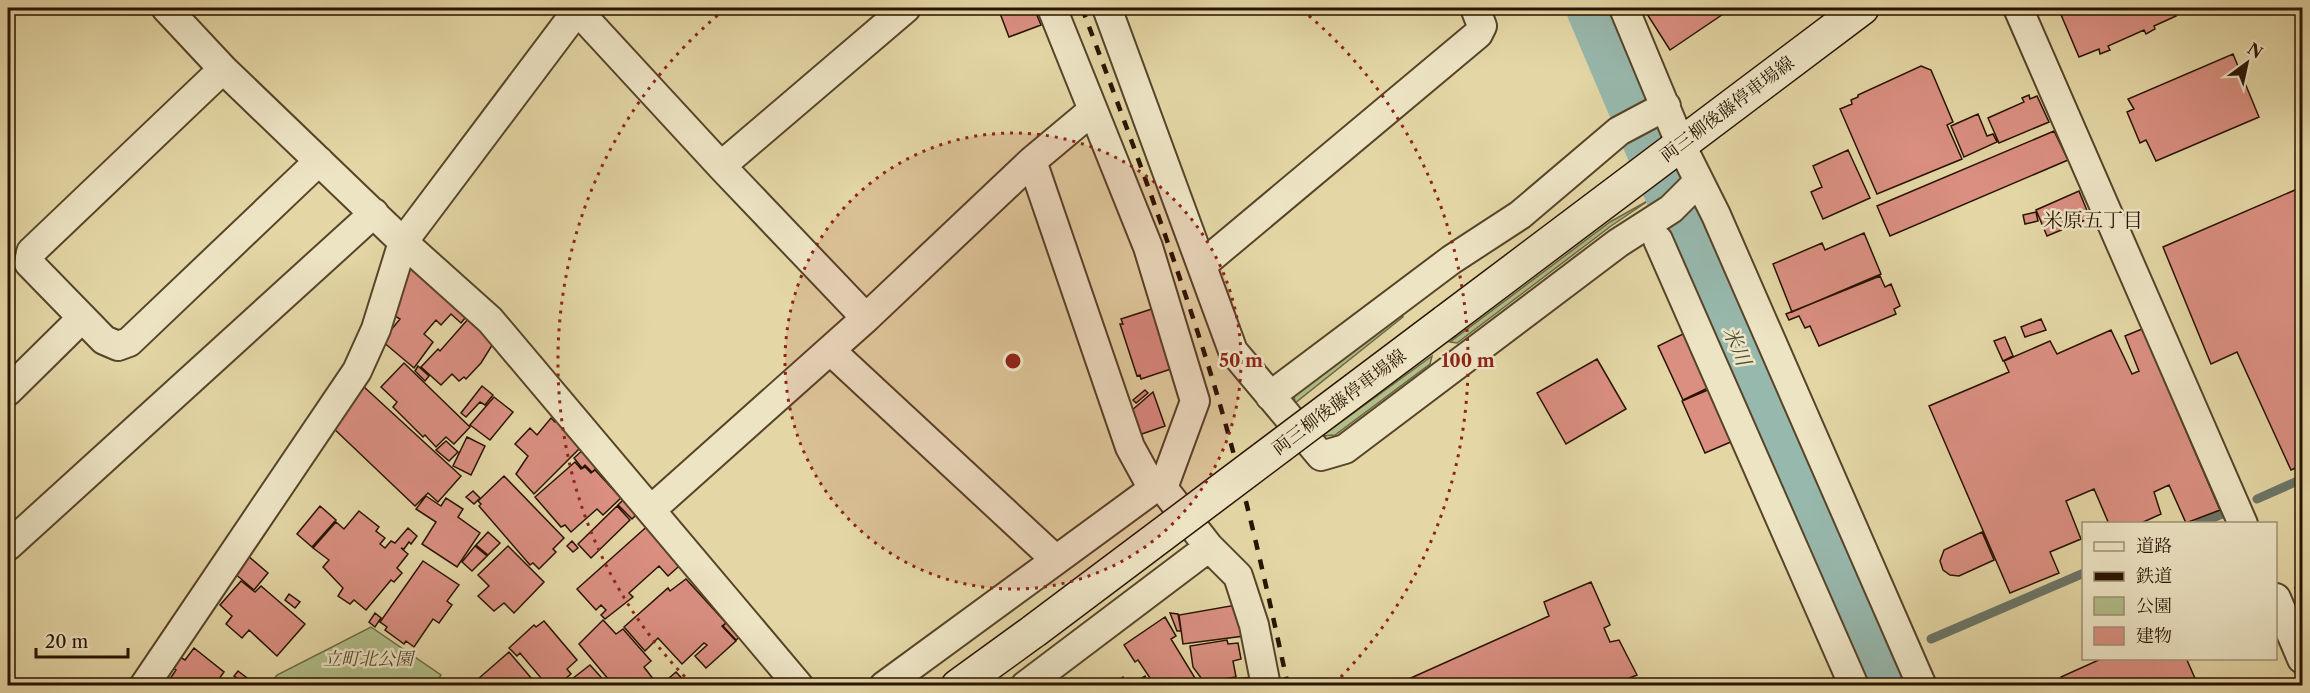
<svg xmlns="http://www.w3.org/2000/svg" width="2310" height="693" font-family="'Libre Caslon Text','Noto Serif JP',serif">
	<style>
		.green { fill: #b1be89; stroke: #6c6844; stroke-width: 1.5 }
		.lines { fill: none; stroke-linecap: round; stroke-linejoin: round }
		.stream { stroke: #6b7668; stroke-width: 9 }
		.river { stroke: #97b8ad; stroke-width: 54 }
		.building { fill: #da8f81; stroke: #281300; stroke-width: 1.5 }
		.street-casing { stroke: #574429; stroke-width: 32 }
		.secondary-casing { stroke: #281300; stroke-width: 36 }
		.street { stroke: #ede4c4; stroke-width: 28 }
		.secondary { stroke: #ede4c4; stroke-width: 33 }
		.rail { stroke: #281300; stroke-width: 4.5; stroke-dasharray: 10 10; stroke-linecap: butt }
		.secondary-bridge-casing { stroke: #281300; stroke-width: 36; stroke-linecap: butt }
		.secondary-bridge { stroke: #ede4c4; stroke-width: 33 }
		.ring { fill: none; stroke: #8f2418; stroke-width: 3; stroke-dasharray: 3 6 }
		.labels { text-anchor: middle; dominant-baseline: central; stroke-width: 5; stroke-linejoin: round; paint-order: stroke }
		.street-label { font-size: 18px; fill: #281300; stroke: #ede4c4 }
		.park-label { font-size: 18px; font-style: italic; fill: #514629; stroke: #ede4c4 }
		.neighbourhood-label { font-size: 20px; fill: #281300; stroke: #ede4c4 }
		.water-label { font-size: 20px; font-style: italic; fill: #4f4d3d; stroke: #ede4c4 }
		.centre { fill: #8f2418; stroke: #ede4c4; stroke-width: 3 }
		.ring-label { font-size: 18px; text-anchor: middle; font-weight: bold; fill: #8f2418; stroke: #ede4c4; stroke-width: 5; stroke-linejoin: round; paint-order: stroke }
	</style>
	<rect width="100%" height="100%" fill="#e4d6a5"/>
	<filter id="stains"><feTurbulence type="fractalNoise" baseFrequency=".00333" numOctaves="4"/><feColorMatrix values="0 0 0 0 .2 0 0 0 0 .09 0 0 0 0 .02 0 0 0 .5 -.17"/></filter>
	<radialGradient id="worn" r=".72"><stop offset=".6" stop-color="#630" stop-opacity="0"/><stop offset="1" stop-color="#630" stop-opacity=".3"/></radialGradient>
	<path class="green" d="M 1651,199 L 1611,226 L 1457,343 L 1450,342 L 1610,222 Z
		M 1399,312 L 1403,317 L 1295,403 L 1294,394 Z
		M 1432,356 L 1430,364 L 1335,435 L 1322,436 Z
		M 371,627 L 441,675 L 435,685 L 269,685 L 277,675 Z"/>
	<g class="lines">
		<path class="stream" d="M 2257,499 L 2302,479
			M 2198,524 L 2222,514
			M 1931,639 L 2084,573"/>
		<path class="river" d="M 1593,8 L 1881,686"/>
	</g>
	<path class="building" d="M 998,8 L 1034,8 L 1041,25 L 1009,37 Z
		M 1655,8 L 1732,8 L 1670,50 L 1647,14 Z
		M 2064,8 L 2173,8 L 2176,16 L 2154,26 L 2155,29 L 2146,34 L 2144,30 L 2108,46 L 2110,50 L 2100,54 L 2099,49 L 2079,57 L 2059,10 Z
		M 2233,54 L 2259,117 L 2156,161 L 2146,140 L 2140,143 L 2127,112 L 2134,109 L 2128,99 Z
		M 1921,66 L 1931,70 L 1953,122 L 1947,125 L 1962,159 L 1877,194 L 1840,109 L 1852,104 L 1851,100 L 1858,97 L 1858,95 Z
		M 2029,95 L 2030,99 L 2037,96 L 2049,122 L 1999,143 L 1988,118 L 2024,102 L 2022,98 Z
		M 1978,114 L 1987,136 L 1993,134 L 1997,142 L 1964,157 L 1951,126 Z
		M 2054,131 L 2068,160 L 1890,236 L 1877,206 Z
		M 1848,150 L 1870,198 L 1823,219 L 1811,192 L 1822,187 L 1813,166 Z
		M 2302,187 L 2302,465 L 2291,470 L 2237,352 L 2211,364 L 2163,247 Z
		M 2079,191 L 2090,218 L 2047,236 L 2036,210 Z
		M 2036,212 L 2038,221 L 2025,224 L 2023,215 Z
		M 1864,233 L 1881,274 L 1792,312 L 1773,264 L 1822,243 L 1825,250 Z
		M 415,262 L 470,312 L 461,323 L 451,314 L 441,325 L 436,320 L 424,334 L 433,342 L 414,368 L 382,341 L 400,319 L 393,315 L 402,278 Z
		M 1880,276 L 1885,287 L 1891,284 L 1900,306 L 1894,309 L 1896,314 L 1819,346 L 1810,326 L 1805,328 L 1799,316 L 1789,320 L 1786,314 Z
		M 1158,307 L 1177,367 L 1141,379 L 1140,375 L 1137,376 L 1120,324 L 1123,324 L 1121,319 Z
		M 469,318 L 496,339 L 481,363 L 466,379 L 464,377 L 459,381 L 452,374 L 441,385 L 421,367 L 438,349 L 440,351 Z
		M 2041,319 L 2046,330 L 2025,337 L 2021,327 Z
		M 2142,329 L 2220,510 L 2186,523 L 2169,485 L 2154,492 L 2161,514 L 2139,524 L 2109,524 L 2094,489 L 2066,501 L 2081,539 L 2050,552 L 2059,573 L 2010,593 L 1929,406 L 2009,372 L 2004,361 L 2050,341 L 2057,354 L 2111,330 L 2132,374 L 2139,371 L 2125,336 Z
		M 1685,333 L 1710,387 L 1683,400 L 1658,346 Z
		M 2005,337 L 2013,356 L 2003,361 L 1994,341 Z
		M 1597,359 L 1626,409 L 1566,444 L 1537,393 Z
		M 404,363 L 470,427 L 454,444 L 446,437 L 436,447 L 425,435 L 423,437 L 393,407 L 397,402 L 381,387 Z
		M 418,366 L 429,376 L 425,381 L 415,371 Z
		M 363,386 L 461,476 L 438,502 L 428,493 L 415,506 L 331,426 Z
		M 482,386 L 493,395 L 485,405 L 480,402 L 466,417 L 461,413 Z
		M 1710,389 L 1733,441 L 1705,453 L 1682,401 Z
		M 1145,390 L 1148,393 L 1136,403 L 1133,400 Z
		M 1153,392 L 1165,426 L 1139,435 L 1131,411 Z
		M 494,397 L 513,412 L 490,440 L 470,425 Z
		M 551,418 L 555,422 L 560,418 L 585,443 L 534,494 L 516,474 L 528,456 L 515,444 L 530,428 L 537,435 Z
		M 467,437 L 485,446 L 471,475 L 453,466 Z
		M 446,441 L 458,452 L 449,461 L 436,450 Z
		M 587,446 L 602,463 L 592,472 L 585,465 L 582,468 L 574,458 Z
		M 575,462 L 581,469 L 585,467 L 591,473 L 595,470 L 621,498 L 603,515 L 597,509 L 571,532 L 565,525 L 561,527 L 535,497 Z
		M 504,476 L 564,538 L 553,549 L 556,552 L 539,569 L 533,563 L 530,565 L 479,506 L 481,504 L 478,501 Z
		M 473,491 L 480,498 L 474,504 L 466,497 Z
		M 426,496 L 441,506 L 446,498 L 463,509 L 458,517 L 480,533 L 457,567 L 422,544 L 436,522 L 416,509 Z
		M 626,497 L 640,511 L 632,519 L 618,505 Z
		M 320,506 L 336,520 L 312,547 L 297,534 Z
		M 617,506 L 630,520 L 591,558 L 578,544 Z
		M 359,511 L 379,527 L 376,531 L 385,538 L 380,544 L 385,548 L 391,541 L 395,543 L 408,528 L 417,536 L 411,544 L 409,542 L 404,549 L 401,548 L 408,554 L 397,568 L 402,573 L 394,582 L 391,580 L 366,610 L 354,600 L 350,604 L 338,596 L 343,588 L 323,567 L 329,560 L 313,548 L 336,522 L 344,529 Z
		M 652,522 L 686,560 L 668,576 L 659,566 L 629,593 L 633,597 L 605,619 L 601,615 L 606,610 L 601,605 L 596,610 L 577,589 Z
		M 488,532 L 500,543 L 488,555 L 476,545 Z
		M 1982,532 L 1994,560 L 1959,576 L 1950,575 L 1943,570 L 1940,561 L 1944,550 Z
		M 572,541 L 578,548 L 573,552 L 567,546 Z
		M 475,546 L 487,556 L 472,571 L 462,562 Z
		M 508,546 L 544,582 L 514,613 L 504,603 L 494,611 L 478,596 L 489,586 L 478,575 Z
		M 247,555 L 268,573 L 254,590 L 233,572 Z
		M 423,561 L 459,585 L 447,601 L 452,605 L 439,623 L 433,619 L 414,647 L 406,641 L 404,644 L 385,630 L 387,627 L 380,622 Z
		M 686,579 L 726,623 L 722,626 L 736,641 L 706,668 L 695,656 L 707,645 L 704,643 L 682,664 L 658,638 L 645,651 L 624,627 L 668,588 L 670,591 Z
		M 241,581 L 255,592 L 261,586 L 305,624 L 277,656 L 249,630 L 242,638 L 226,624 L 232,616 L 220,605 Z
		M 1591,582 L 1610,625 L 1604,628 L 1610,642 L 1619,640 L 1637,675 L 1627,679 L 1630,686 L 1393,686 L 1549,616 L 1544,602 Z
		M 2302,585 L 2302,605 L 2295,588 Z
		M 289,594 L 300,602 L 295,608 L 285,600 Z
		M 1236,605 L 1244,636 L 1183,644 L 1179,615 Z
		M 375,613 L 381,618 L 375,627 L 369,622 Z
		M 1170,613 L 1178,614 L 1181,631 L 1177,631 Z
		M 1165,617 L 1176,636 L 1171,639 L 1198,683 L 1195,686 L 1163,686 L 1160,680 L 1154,684 L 1138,660 L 1135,662 L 1124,645 Z
		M 603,620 L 616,634 L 623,629 L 651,661 L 644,667 L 657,684 L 655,686 L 614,686 L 579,644 Z
		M 544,621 L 577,660 L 567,669 L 571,674 L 564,680 L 568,686 L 543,686 L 538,680 L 541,678 L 520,653 L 517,656 L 509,648 L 534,625 L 536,627 Z
		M 727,622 L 747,631 L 736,640 L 723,626 Z
		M 1227,640 L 1228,644 L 1238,643 L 1241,659 L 1233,661 L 1236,677 L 1204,682 L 1193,667 L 1190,646 Z
		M 194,648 L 224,672 L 216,683 L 220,686 L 172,686 L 168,682 L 176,670 L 172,667 L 180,657 L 185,660 Z
		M 509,652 L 538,686 L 470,686 Z
		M 2103,658 L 2186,658 L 2198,685 L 2062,686 L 2061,677 Z
		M 590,665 L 609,686 L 570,686 L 575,682 L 572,679 Z
		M 238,671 L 255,684 L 254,686 L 236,686 L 240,680 L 234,676 Z
		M 676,672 L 689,686 L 660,686 Z
		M 1145,676 L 1150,686 L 1129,686 Z
		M 1123,677 L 1128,686 L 1109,686 Z
		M 1253,677 L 1254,686 L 1209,686 L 1208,682 Z"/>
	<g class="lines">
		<g class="street-casing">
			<path id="street" d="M 166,8 L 223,69 L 403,242 L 490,320 L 799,686
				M 1052,8 L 1093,110 L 1032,161 L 1130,447 L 1153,489
				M 1107,8 L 1233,351 L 1321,456 L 1345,449 L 1618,243 L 1671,209 L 1698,182
				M 1624,8 L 1681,145 L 1716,215 L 1922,686
				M 2018,8 L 2243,524
				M 577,10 L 721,166 L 906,8
				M 223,69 L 31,252 L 29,263 L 104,340 L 118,346 L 129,342 L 319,161
				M 1093,110 L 1148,247 L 1195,401 L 1163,488
				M 721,166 L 866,318 L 1032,161
				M 1658,240 L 1854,686
				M 1202,265 L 1478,34 L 1482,26 L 1475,8
				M 831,351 L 1056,560
				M 8,391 L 82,318
				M 1270,396 L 1451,260 L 1520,215 L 1619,131 L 1666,106
				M 652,509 L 866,318
				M 8,546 L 374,213
				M 1209,547 L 1238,576 L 1254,625 L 1266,686
				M 2276,598 L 2302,659
				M 144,686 L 357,371 L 376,329 L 403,242 L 579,8
				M 884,686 L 1153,489 L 1163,488 L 1209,547 L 1025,686"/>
		</g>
		<g class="secondary-casing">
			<path id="secondary" d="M 1445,322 L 1862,8
				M 958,686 L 1034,631"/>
		</g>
		<use href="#street" class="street"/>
		<use href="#secondary" class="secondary"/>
		<path class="rail" d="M 1082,8 C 1127,127 1171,246 1209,368 C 1241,471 1265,579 1288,686"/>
		<g class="secondary-bridge-casing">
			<path id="secondary-bridge" d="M 1034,631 L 1445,322"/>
		</g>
		<use href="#secondary-bridge" class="secondary-bridge"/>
	</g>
	<circle cx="1013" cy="361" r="228" fill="#8f2418" fill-opacity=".12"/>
	<g class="ring">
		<circle cx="1013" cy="361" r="228"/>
		<path d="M691 683A455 455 0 0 1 724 10M1302 10A455 455 0 0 1 1335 683"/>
	</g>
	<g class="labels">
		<g class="street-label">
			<text transform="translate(1727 109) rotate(-37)">両三柳後藤停車場線</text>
			<text transform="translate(1339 402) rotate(-37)">両三柳後藤停車場線</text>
		</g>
		<g class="park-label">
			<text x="368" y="659">立町北公園</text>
		</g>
		<g class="neighbourhood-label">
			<text x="2093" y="220">米原五丁目</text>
		</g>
		<g class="water-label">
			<text transform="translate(1737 346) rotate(67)">米川</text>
		</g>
	</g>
	<circle cx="1013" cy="361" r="9" class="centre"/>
	<g class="ring-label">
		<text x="1241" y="367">50 m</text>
		<text x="1468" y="367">100 m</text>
	</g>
	<rect width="2310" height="693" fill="none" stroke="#e4d6a5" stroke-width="30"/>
	<rect x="9" y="9" width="2292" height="675" fill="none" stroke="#281300" stroke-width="3"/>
	<rect x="15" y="15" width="2280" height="663" fill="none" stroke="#281300" stroke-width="1.5"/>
	<rect x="2082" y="522" width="195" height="138" fill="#ede4c4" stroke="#9e9076" stroke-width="1.5"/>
	<rect x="2094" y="542" width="30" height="9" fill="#ede4c4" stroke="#9e9076" stroke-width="1.5"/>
	<text x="2136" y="552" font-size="18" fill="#281300">道路</text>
	<rect x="2094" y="572" width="30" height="9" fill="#281300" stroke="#9e9076" stroke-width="1.5"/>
	<text x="2136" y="582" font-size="18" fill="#281300">鉄道</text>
	<rect x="2094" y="597" width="30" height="18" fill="#b1be89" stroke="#9e9076" stroke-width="1.5"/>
	<text x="2136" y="612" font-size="18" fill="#281300">公園</text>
	<rect x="2094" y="627" width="30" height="18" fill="#da8f81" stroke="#9e9076" stroke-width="1.5"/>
	<text x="2136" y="642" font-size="18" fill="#281300">建物</text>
	<g transform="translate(2247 63) rotate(33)" stroke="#ede4c4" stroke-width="4.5" paint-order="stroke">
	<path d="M0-4.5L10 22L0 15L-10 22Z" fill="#281300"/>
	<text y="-9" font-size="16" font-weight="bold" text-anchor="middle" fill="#281300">N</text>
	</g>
	<path d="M36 648v9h92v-9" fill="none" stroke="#281300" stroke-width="3"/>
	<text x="45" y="648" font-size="18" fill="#281300" stroke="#ede4c4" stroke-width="4.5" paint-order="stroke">20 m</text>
	<rect width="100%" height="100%" filter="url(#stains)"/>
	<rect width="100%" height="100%" fill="url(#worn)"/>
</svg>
